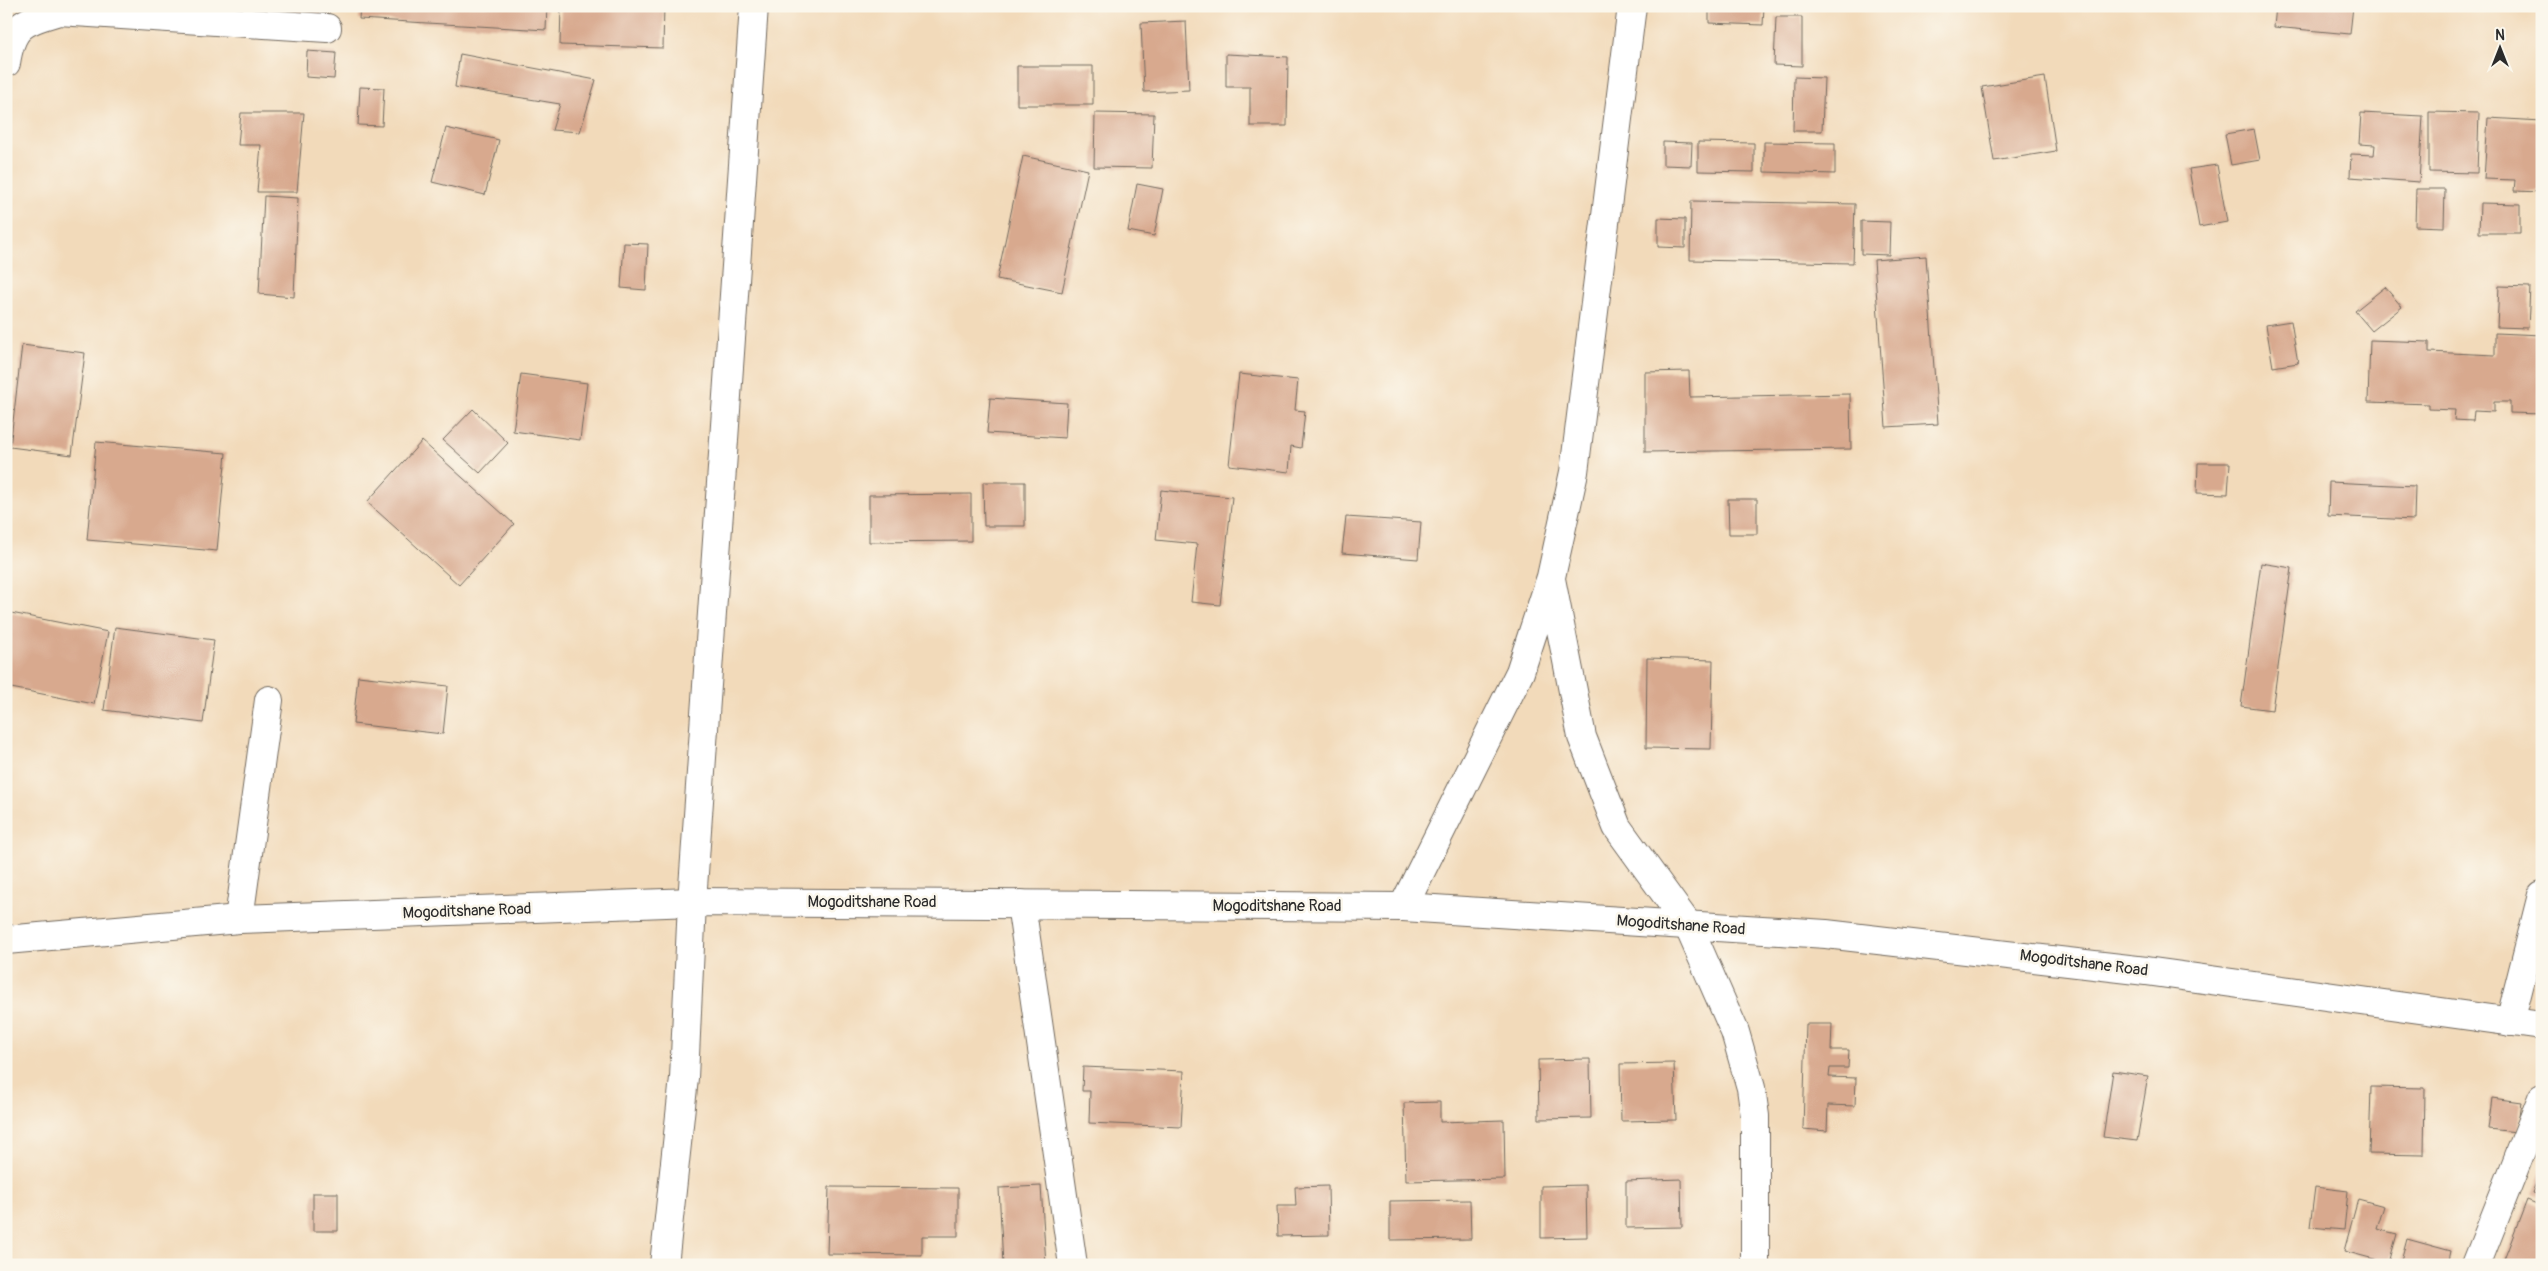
<svg xmlns="http://www.w3.org/2000/svg" width="2548" height="1271" font-family="Pangolin,sans-serif">
	<style>
		.building { fill: #d8a98e }
		.lines { fill: none; stroke-linecap: round; stroke-linejoin: round }
		.street-casing { stroke: #71685d; stroke-width: 30 }
		.secondary-casing { stroke: #71685d; stroke-width: 30 }
		.street { stroke: #fff; stroke-width: 28 }
		.secondary { stroke: #fff; stroke-width: 28 }
		.labels { text-anchor: middle; dominant-baseline: central; stroke-width: 5; stroke-linejoin: round; paint-order: stroke }
		.street-label { font-size: 16px; fill: #2b2b2b; stroke: #fbf7ec }
	</style>
	<rect width="100%" height="100%" fill="#fbf7ec"/>
	<filter id="ink" filterUnits="userSpaceOnUse"><feTurbulence type="fractalNoise" baseFrequency=".02" numOctaves="2"/><feDisplacementMap in="SourceGraphic" scale="10" xChannelSelector="R" yChannelSelector="G"/><feConvolveMatrix kernelMatrix="1 2 1 2 8 2 1 2 1" color-interpolation-filters="sRGB"/></filter>
	<filter id="wash" filterUnits="userSpaceOnUse"><feTurbulence type="fractalNoise" baseFrequency=".0096" numOctaves="4" result="noise"/><feDisplacementMap in="SourceGraphic" scale="20" xChannelSelector="R" yChannelSelector="G"/><feGaussianBlur stdDeviation="1.12" result="paint"/><feColorMatrix in="noise" values="0 0 0 0 0 0 0 0 0 0 0 0 0 0 0 0 0 1.4 0 .05"/><feComposite in="paint" operator="in"/></filter>
	<g filter="url(#wash)">
		<rect width="100%" height="100%" fill="#f2daba"/>
		<g id="blocks">
			<path class="building" d="M 224,6 L 279,6 L 279,16 L 250,16 L 250,9 L 224,9 Z
				M 289,6 L 323,6 L 323,18 L 288,16 Z
				M 360,6 L 547,6 L 546,30 L 359,19 Z
				M 561,6 L 664,6 L 663,48 L 560,45 Z
				M 1709,6 L 1764,6 L 1763,25 L 1709,23 Z
				M 2276,6 L 2353,6 L 2350,34 L 2274,27 Z
				M 1776,17 L 1802,17 L 1802,66 L 1774,65 Z
				M 1186,21 L 1189,90 L 1144,92 L 1141,23 Z
				M 307,51 L 336,53 L 334,79 L 306,77 Z
				M 460,54 L 596,80 L 580,132 L 552,130 L 560,104 L 455,87 Z
				M 1226,54 L 1288,57 L 1287,126 L 1250,126 L 1250,87 L 1226,87 Z
				M 1017,66 L 1093,66 L 1093,105 L 1017,105 Z
				M 1794,77 L 1824,78 L 1822,131 L 1793,131 Z
				M 2045,77 L 2056,151 L 1994,161 L 1982,87 Z
				M 360,87 L 384,88 L 382,126 L 358,125 Z
				M 2429,112 L 2479,113 L 2477,173 L 2429,172 Z
				M 241,113 L 304,113 L 297,192 L 257,192 L 261,145 L 238,145 Z
				M 1095,113 L 1154,114 L 1152,168 L 1094,167 Z
				M 2361,113 L 2423,116 L 2419,182 L 2350,177 L 2351,154 L 2374,155 L 2375,145 L 2359,144 Z
				M 2488,118 L 2542,121 L 2542,192 L 2514,191 L 2515,180 L 2484,179 Z
				M 446,128 L 499,140 L 485,195 L 432,182 Z
				M 2254,129 L 2260,160 L 2231,165 L 2225,134 Z
				M 1663,142 L 1692,143 L 1691,166 L 1663,165 Z
				M 1698,142 L 1754,143 L 1754,172 L 1698,171 Z
				M 1764,142 L 1835,143 L 1835,174 L 1764,172 Z
				M 1023,156 L 1088,170 L 1062,292 L 997,279 Z
				M 2217,165 L 2227,222 L 2199,227 L 2189,169 Z
				M 1137,184 L 1163,189 L 1154,236 L 1128,231 Z
				M 2416,189 L 2445,189 L 2444,227 L 2415,226 Z
				M 264,196 L 298,198 L 294,297 L 259,294 Z
				M 1691,201 L 1855,204 L 1853,263 L 1690,260 Z
				M 2480,203 L 2520,204 L 2520,233 L 2479,233 Z
				M 1658,218 L 1685,219 L 1685,248 L 1658,247 Z
				M 1861,221 L 1890,222 L 1889,255 L 1861,254 Z
				M 624,243 L 648,244 L 646,290 L 621,288 Z
				M 1926,256 L 1938,424 L 1886,427 L 1874,260 Z
				M 2499,286 L 2530,287 L 2528,328 L 2497,327 Z
				M 2385,287 L 2402,307 L 2372,331 L 2355,311 Z
				M 2291,321 L 2298,363 L 2273,367 L 2266,325 Z
				M 2495,333 L 2542,335 L 2542,414 L 2510,413 L 2510,402 L 2494,402 L 2494,412 L 2474,411 L 2473,421 L 2454,420 L 2455,410 L 2429,409 L 2429,404 L 2368,402 L 2370,340 L 2429,342 L 2429,352 L 2495,355 Z
				M 22,345 L 85,353 L 72,455 L 10,447 Z
				M 1689,371 L 1690,397 L 1850,394 L 1851,449 L 1645,452 L 1645,372 Z
				M 521,374 L 587,383 L 580,440 L 513,431 Z
				M 1239,374 L 1298,380 L 1295,410 L 1305,411 L 1301,448 L 1291,446 L 1289,472 L 1229,465 Z
				M 990,398 L 1067,403 L 1065,438 L 987,433 Z
				M 473,409 L 508,443 L 480,473 L 443,440 Z
				M 422,441 L 514,524 L 459,585 L 367,502 Z
				M 96,442 L 226,453 L 217,551 L 87,540 Z
				M 2198,463 L 2230,463 L 2228,494 L 2197,493 Z
				M 983,482 L 1025,482 L 1025,526 L 984,526 Z
				M 2329,482 L 2415,486 L 2414,520 L 2328,516 Z
				M 1161,490 L 1232,497 L 1220,605 L 1191,602 L 1197,544 L 1156,540 Z
				M 971,494 L 971,541 L 869,542 L 869,495 Z
				M 1728,499 L 1757,499 L 1757,534 L 1729,534 Z
				M 1346,517 L 1421,522 L 1418,559 L 1342,553 Z
				M 2261,563 L 2292,568 L 2272,710 L 2241,706 Z
				M 6,612 L 108,632 L 94,704 L 6,687 Z
				M 115,627 L 214,640 L 203,723 L 104,710 Z
				M 1647,658 L 1713,660 L 1711,749 L 1646,748 Z
				M 358,676 L 448,686 L 443,734 L 353,724 Z
				M 1806,1024 L 1832,1024 L 1831,1050 L 1849,1050 L 1848,1068 L 1830,1068 L 1829,1077 L 1856,1078 L 1855,1106 L 1828,1105 L 1827,1131 L 1803,1129 Z
				M 1590,1059 L 1591,1118 L 1539,1119 L 1538,1060 Z
				M 1674,1063 L 1676,1120 L 1621,1121 L 1620,1064 Z
				M 1083,1067 L 1184,1071 L 1181,1127 L 1089,1123 L 1090,1091 L 1082,1091 Z
				M 2113,1071 L 2148,1076 L 2137,1141 L 2103,1137 Z
				M 2371,1087 L 2425,1088 L 2424,1155 L 2369,1154 Z
				M 2492,1098 L 2521,1102 L 2517,1132 L 2488,1129 Z
				M 1440,1102 L 1440,1122 L 1504,1120 L 1505,1179 L 1406,1181 L 1404,1103 Z
				M 2542,1168 L 2542,1196 L 2532,1193 Z
				M 1681,1179 L 1682,1227 L 1626,1228 L 1626,1181 Z
				M 1586,1185 L 1587,1237 L 1541,1238 L 1541,1186 Z
				M 1041,1186 L 1046,1265 L 1003,1265 L 999,1188 Z
				M 1328,1186 L 1329,1235 L 1278,1236 L 1277,1206 L 1296,1206 L 1295,1187 Z
				M 829,1187 L 958,1188 L 958,1236 L 922,1236 L 922,1255 L 827,1254 Z
				M 2315,1187 L 2348,1191 L 2344,1230 L 2310,1227 Z
				M 313,1193 L 338,1193 L 338,1231 L 313,1231 Z
				M 2358,1199 L 2384,1206 L 2377,1229 L 2397,1234 L 2389,1263 L 2344,1251 Z
				M 1470,1200 L 1471,1239 L 1390,1240 L 1390,1201 Z
				M 2527,1200 L 2542,1206 L 2542,1250 L 2536,1265 L 2502,1265 Z
				M 2407,1239 L 2451,1251 L 2448,1265 L 2400,1265 Z
				M 925,1263 L 956,1263 L 956,1265 L 925,1265 Z"/>
		</g>
	</g>
	<g filter="url(#ink)">
		<use href="#blocks" fill-opacity="0" stroke="#71685d" stroke-width="1"/>
		<g class="lines">
			<g class="street-casing">
				<path id="street" d="M 6,63 C 12,24 23,22 59,11 L 327,28
					M 1551,579 L 1582,737 L 1617,827 L 1688,925 L 1735,1032 L 1751,1088 L 1755,1116 L 1755,1265
					M 1021,904 L 1073,1265
					M 1403,907 L 1520,672 L 1551,577 L 1574,472 L 1632,6
					M 239,919 L 269,700
					M 2510,1022 L 2542,895
					M 664,1265 L 684,1078 L 692,902 L 754,6
					M 2476,1265 L 2542,1098"/>
			</g>
			<g class="secondary-casing">
				<path id="secondary" d="M 6,940 L 239,919 L 692,902 L 1403,907 L 1826,934 L 2146,971 L 2542,1026"/>
			</g>
			<use href="#street" class="street"/>
			<use href="#secondary" class="secondary"/>
		</g>
	</g>
	<g class="labels">
		<g class="street-label">
			<text x="872" y="902">Mogoditshane Road</text>
			<text x="1277" y="906">Mogoditshane Road</text>
			<text transform="translate(467 911) rotate(-2)">Mogoditshane Road</text>
			<text transform="translate(1681 925) rotate(4)">Mogoditshane Road</text>
			<text transform="translate(2084 963) rotate(7)">Mogoditshane Road</text>
		</g>
	</g>
	<rect width="2548" height="1271" fill="none" stroke="#fbf7ec" stroke-width="25"/>
	<g transform="translate(2500 48)" stroke="#fbf7ec" stroke-width="4" paint-order="stroke">
	<path d="M0-4L9 19L0 12L-9 19Z" fill="#2b2b2b"/>
	<text y="-8" font-size="14" font-weight="bold" text-anchor="middle" fill="#2b2b2b">N</text>
	</g>
</svg>
